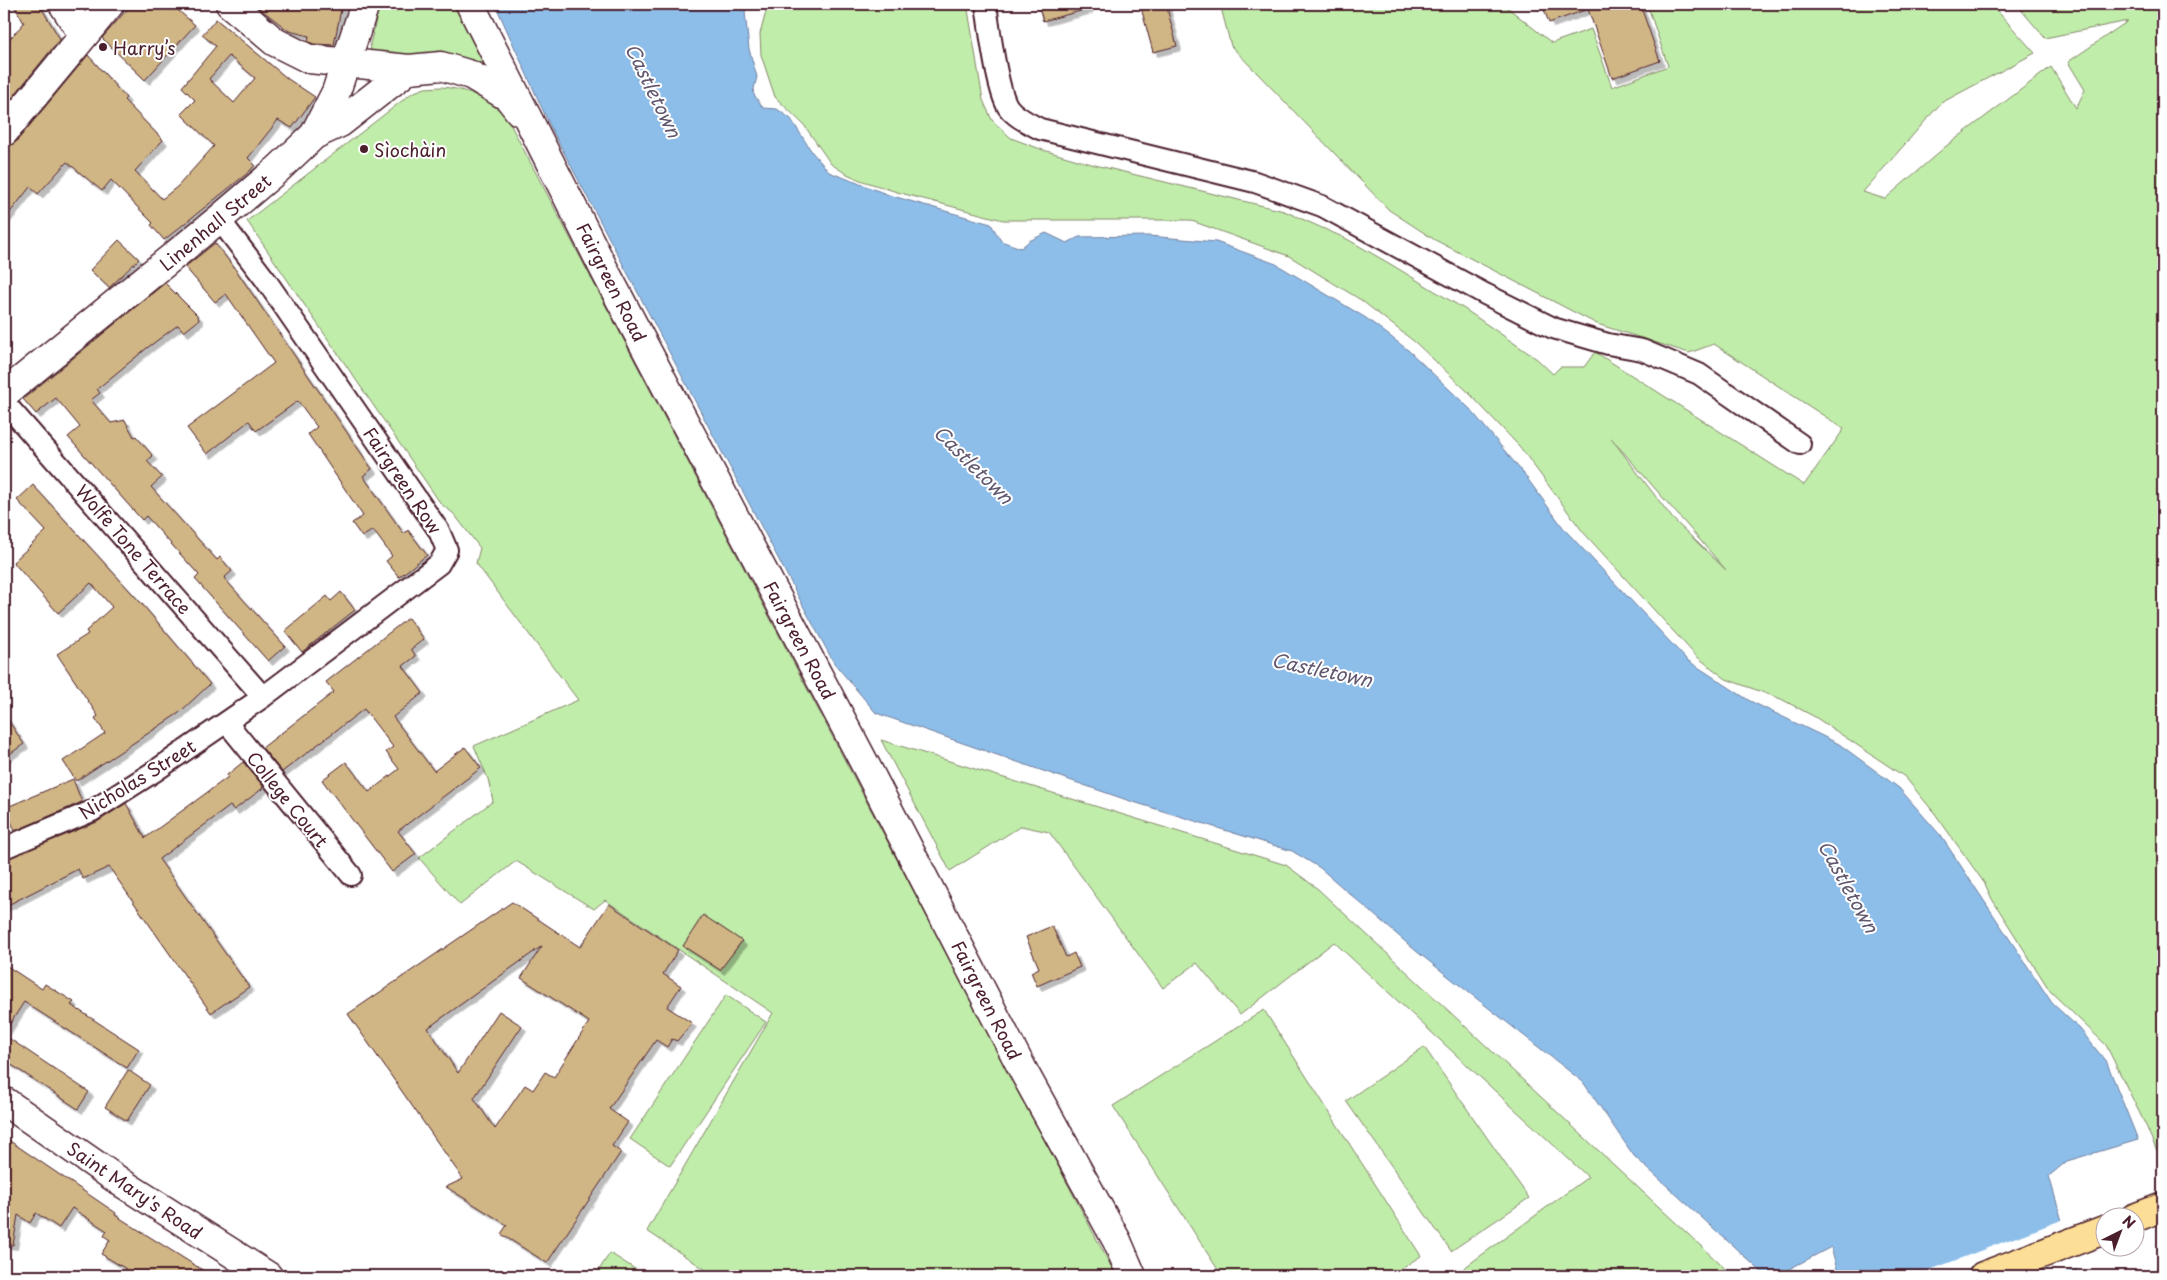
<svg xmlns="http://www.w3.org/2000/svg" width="2167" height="1280" font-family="'Playpen Sans',sans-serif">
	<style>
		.green { fill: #c0edaa; stroke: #85866a; fill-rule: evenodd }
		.water { fill: #8dbee9; stroke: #727e9d }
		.pier { fill: #fff }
		.building { fill: #d0b585; stroke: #4a1f2b; fill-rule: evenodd; filter: url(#shadow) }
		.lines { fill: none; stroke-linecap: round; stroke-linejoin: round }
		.street-casing { stroke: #4a1f2b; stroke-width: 24 }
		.secondary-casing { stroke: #4a1f2b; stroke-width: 31 }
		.primary-casing { stroke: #4a1f2b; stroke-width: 31 }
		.street { stroke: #fff; stroke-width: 20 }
		.secondary { stroke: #fff; stroke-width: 28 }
		.primary { stroke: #fcde96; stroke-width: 28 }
		.poi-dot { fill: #4a1f2b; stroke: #fff; stroke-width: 2 }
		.labels { text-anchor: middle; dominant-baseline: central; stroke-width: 4; stroke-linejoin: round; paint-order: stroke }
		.poi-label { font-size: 18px; fill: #4a1f2b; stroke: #fff; text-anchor: start }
		.street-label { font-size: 18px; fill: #4a1f2b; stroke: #fff }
		.water-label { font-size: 19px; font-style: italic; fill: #61576e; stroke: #fff }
	</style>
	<defs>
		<filter id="shadow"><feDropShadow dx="4.5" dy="4.5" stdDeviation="0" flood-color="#0004"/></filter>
	</defs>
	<rect width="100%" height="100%" fill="#fff"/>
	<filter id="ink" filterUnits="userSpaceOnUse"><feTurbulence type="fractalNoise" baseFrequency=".02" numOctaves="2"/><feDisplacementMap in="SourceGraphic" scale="10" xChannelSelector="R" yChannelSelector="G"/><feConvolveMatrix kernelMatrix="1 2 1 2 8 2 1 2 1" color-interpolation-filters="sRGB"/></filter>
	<g filter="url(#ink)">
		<path class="green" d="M 380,4 L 455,4 L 502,81 L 372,56 L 370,44 Z
			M 768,4 L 967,4 L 983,100 L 992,120 L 1011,138 L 1043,150 L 1095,165 L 1284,211 L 1347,239 L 1392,265 L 1466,310 L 1537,359 L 1553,374 L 1560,367 L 1584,367 L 1595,352 L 1804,485 L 1844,429 L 1714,344 L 1689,353 L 1597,324 L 1435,240 L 1389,210 L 1231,46 L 1220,4 L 1503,4 L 1552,43 L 1591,29 L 1612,87 L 1668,66 L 1647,4 L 1991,4 L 2035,53 L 1941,103 L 1863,192 L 1885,199 L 1945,147 L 2051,67 L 2076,108 L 2085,90 L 2068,62 L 2128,21 L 2045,38 L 2022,11 L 2021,4 L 2163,4 L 2163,1166 L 2147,1128 L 2106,1045 L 2050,991 L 1992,899 L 1985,884 L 1936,815 L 1905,777 L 1815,717 L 1781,699 L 1726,679 L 1696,656 L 1583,532 L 1520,447 L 1467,391 L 1416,343 L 1361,300 L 1289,256 L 1189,220 L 1003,220 L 897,192 L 860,180 L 845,173 L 831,164 L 804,125 L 775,97 L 761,55 L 760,34 ZM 1611,438 L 1726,570 L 1673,519 Z
			M 441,87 C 468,89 486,98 506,116 L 1116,1276 L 715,1276 L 647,1231 L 773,1013 L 605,900 L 594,909 L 516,861 L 460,905 L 419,858 L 493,801 L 488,779 L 474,746 L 578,700 L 476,563 L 480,548 L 454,514 L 441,504 L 247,221 L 412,93 L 425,88 Z
			M 881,740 L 1286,865 L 1318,889 L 1733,1276 L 1453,1276 L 1588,1177 L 1334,942 L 1240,1015 L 1197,963 L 1163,988 L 1049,832 L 1021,826 L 950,871 Z
			M 726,995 L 766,1022 L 670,1166 L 630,1139 Z
			M 1264,1010 L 1421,1256 L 1389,1276 L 1222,1276 L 1113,1106 Z
			M 1424,1047 L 1529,1198 L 1451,1251 L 1346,1101 Z
			M 610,1253 L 646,1276 L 595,1276 Z"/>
		<path class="water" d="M 495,4 L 749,4 L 745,12 L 749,49 L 757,77 L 753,93 L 763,108 L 777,109 L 791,119 L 812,152 L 829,172 L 889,195 L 991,224 L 1001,241 L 1021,248 L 1029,241 L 1046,233 L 1067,243 L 1079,237 L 1149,236 L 1216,242 L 1276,264 L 1366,318 L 1408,350 L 1470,409 L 1524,474 L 1565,530 L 1687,660 L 1750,701 L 1839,744 L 1899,788 L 1941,836 L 2052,1003 L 2080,1029 L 2107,1063 L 2138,1140 L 2067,1161 L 2049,1176 L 2078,1276 L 1839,1276 L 1831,1247 L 1776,1276 L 1766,1276 L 1634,1156 L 1583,1082 L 1416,951 L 1320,868 L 1292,851 L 1127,800 L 876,713 L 834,663 L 809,617 L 551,128 Z"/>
		<path class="pier" d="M 2064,1219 L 2078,1268 L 2057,1276 L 1914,1276 Z"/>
		<path class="building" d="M 13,4 L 39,4 L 60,39 L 4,108 L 4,45 L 24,23 Z
			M 132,4 L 171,4 L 195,25 L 145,80 L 102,38 Z
			M 254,4 L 342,4 L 334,45 L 313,44 L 308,41 L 309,36 L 289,31 Z
			M 1038,4 L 1088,4 L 1088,9 L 1043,21 Z
			M 1140,4 L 1166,4 L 1177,46 L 1153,52 Z
			M 1542,4 L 1640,4 L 1660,61 L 1612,78 L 1588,9 L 1549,23 Z
			M 216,19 L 288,79 L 315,97 L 292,128 L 278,120 L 248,158 L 255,165 L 249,172 L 164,240 L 151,225 L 153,223 L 111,180 L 102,191 L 67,162 L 38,194 L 30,187 L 4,220 L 4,149 L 16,142 L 88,55 L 126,98 L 124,100 L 163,140 L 135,171 L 162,199 L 178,186 L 214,146 L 181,114 L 195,100 L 182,87 L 216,46 L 202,35 ZM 229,56 L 255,78 L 234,103 L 209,79 Z
			M 119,240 L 139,259 L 109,288 L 90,270 Z
			M 215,243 L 236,270 L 372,469 L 363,476 L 404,534 L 408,530 L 427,555 L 399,577 L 386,561 L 392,556 L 373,530 L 362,537 L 352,523 L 363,516 L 308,434 L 317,427 L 298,401 L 256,431 L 249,421 L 207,454 L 187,428 L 274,363 L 226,294 L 215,302 L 185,267 Z
			M 165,283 L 198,316 L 199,320 L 184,332 L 178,325 L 147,348 L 97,389 L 100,393 L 91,400 L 111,423 L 125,420 L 134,437 L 136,436 L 153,456 L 147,461 L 162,477 L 151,487 L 217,560 L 220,557 L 232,571 L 224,578 L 285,646 L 268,661 L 195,579 L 199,575 L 146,516 L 142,520 L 68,437 L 80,427 L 56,398 L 36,414 L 23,399 Z
			M 33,485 L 142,604 L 210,684 L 179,713 L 76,781 L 63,761 L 105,733 L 95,718 L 98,716 L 57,654 L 88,634 L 86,631 L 112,607 L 91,583 L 58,613 L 13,562 L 46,531 L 17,500 Z
			M 341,592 L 355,610 L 302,652 L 285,631 L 327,596 L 331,601 Z
			M 408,618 L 424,639 L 411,649 L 416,656 L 403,666 L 423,693 L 393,717 L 434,771 L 465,747 L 481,768 L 398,831 L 416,854 L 392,872 L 322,780 L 346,762 L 369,792 L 399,769 L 386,752 L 393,747 L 364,709 L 282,772 L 262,748 L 334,692 L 326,682 Z
			M 4,714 L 24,744 L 4,758 Z
			M 243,762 L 263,786 L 262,789 L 234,810 L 230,806 L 159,859 L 249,987 L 211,1013 L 109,867 L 83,879 L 78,869 L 4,907 L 4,860 L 97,822 L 126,803 L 145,838 L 228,777 L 227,775 Z
			M 73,779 L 82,802 L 15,831 L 5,808 Z
			M 512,902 L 580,947 L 609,904 L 678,950 L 663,974 L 681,986 L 667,1007 L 692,1023 L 677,1041 L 672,1039 L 667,1047 L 656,1040 L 609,1109 L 628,1122 L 612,1146 L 621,1152 L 547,1263 L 501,1234 L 507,1225 L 446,1187 L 463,1179 L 348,1014 ZM 542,946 L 521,978 L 589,1022 L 554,1077 L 545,1072 L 533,1090 L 525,1085 L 495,1129 L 474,1098 L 522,1026 L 499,1011 L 458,1073 L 428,1028 Z
			M 703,915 L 742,941 L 720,970 L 683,946 Z
			M 1052,926 L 1066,957 L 1074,953 L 1080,967 L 1037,986 L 1031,972 L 1039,968 L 1026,937 Z
			M 4,964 L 42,989 L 45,984 L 74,1002 L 71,1005 L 139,1049 L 127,1068 L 24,1002 L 4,1033 Z
			M 4,1035 L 89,1092 L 78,1109 L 4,1060 Z
			M 128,1070 L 150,1085 L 127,1121 L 105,1107 Z
			M 4,1137 L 116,1213 L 115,1215 L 212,1276 L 121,1276 L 126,1269 L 101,1254 L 110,1240 L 104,1236 L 107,1231 L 72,1208 L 59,1228 L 36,1213 L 30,1223 L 18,1215 L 13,1245 L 4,1244 Z"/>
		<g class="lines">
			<g class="street-casing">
				<path id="street" d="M 986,4 C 989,26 997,90 1008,107 C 1016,118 1029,123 1040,129 L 1255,182 L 1322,206 L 1485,294 L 1553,328 L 1608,344 L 1642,350 L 1699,374 L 1800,444
					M 4,402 L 263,697
					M 227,723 L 351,875
					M 4,848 L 92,811 L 155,771 L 263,697 L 439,564 L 447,550 L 439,531 L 265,279 L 219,219"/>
			</g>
			<g class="secondary-casing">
				<path id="secondary" d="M 63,4 L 76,24 L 85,33
					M 230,4 L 275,42 L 309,59 L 409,69 L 441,66 L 471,75 L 508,97 L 519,111
					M 470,4 L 606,273 L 866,766 L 1025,1074 L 1117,1241 L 1132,1276
					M 4,132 L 110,4
					M 314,135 L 340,123 L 409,69
					M 4,394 L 219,219 L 278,169 L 314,135 L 336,92 L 365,4
					M 4,1101 L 122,1183 L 268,1276"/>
			</g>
			<g class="primary-casing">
				<path id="primary" d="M 2134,1218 L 2163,1207
					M 1983,1276 L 2104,1230"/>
			</g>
			<use href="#street" class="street"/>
			<use href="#secondary" class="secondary"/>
			<use href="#primary" class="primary"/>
		</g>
	</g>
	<g class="poi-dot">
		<circle cx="103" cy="47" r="5"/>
		<circle cx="364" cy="149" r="5"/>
	</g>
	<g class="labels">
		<g class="poi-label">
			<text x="113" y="47">Harry’s</text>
			<text x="374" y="149">Sìochàin</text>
		</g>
		<g class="street-label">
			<text transform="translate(215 222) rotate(-40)">Linenhall Street</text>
			<text transform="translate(612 282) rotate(63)">Fairgreen Road</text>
			<text transform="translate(403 480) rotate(56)">Fairgreen Row</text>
			<text transform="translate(134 549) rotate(49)">Wolfe Tone Terrace</text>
			<text transform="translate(800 640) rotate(62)">Fairgreen Road</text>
			<text transform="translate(137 779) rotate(-32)">Nicholas Street</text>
			<text transform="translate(288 799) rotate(51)">College Court</text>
			<text transform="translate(987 1000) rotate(63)">Fairgreen Road</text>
			<text transform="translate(135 1190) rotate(34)">Saint Mary's Road</text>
		</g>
		<g class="water-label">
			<text transform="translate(654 90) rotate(64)">Castletown</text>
			<text transform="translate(974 464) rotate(45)">Castletown</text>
			<text transform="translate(1322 669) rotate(12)">Castletown</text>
			<text transform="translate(1849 886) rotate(61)">Castletown</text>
		</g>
	</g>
	<rect width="2167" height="1280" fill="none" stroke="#fff" stroke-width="20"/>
	<rect x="10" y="10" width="2147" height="1260" fill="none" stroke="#4a1f2b" stroke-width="2" filter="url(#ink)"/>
	<g transform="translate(2120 1232) rotate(42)"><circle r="24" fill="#ffffff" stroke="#b7a5aa"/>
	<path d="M0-4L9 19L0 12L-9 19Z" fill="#4a1f2b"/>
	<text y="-8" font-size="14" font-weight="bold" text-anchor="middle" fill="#4a1f2b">N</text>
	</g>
</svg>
